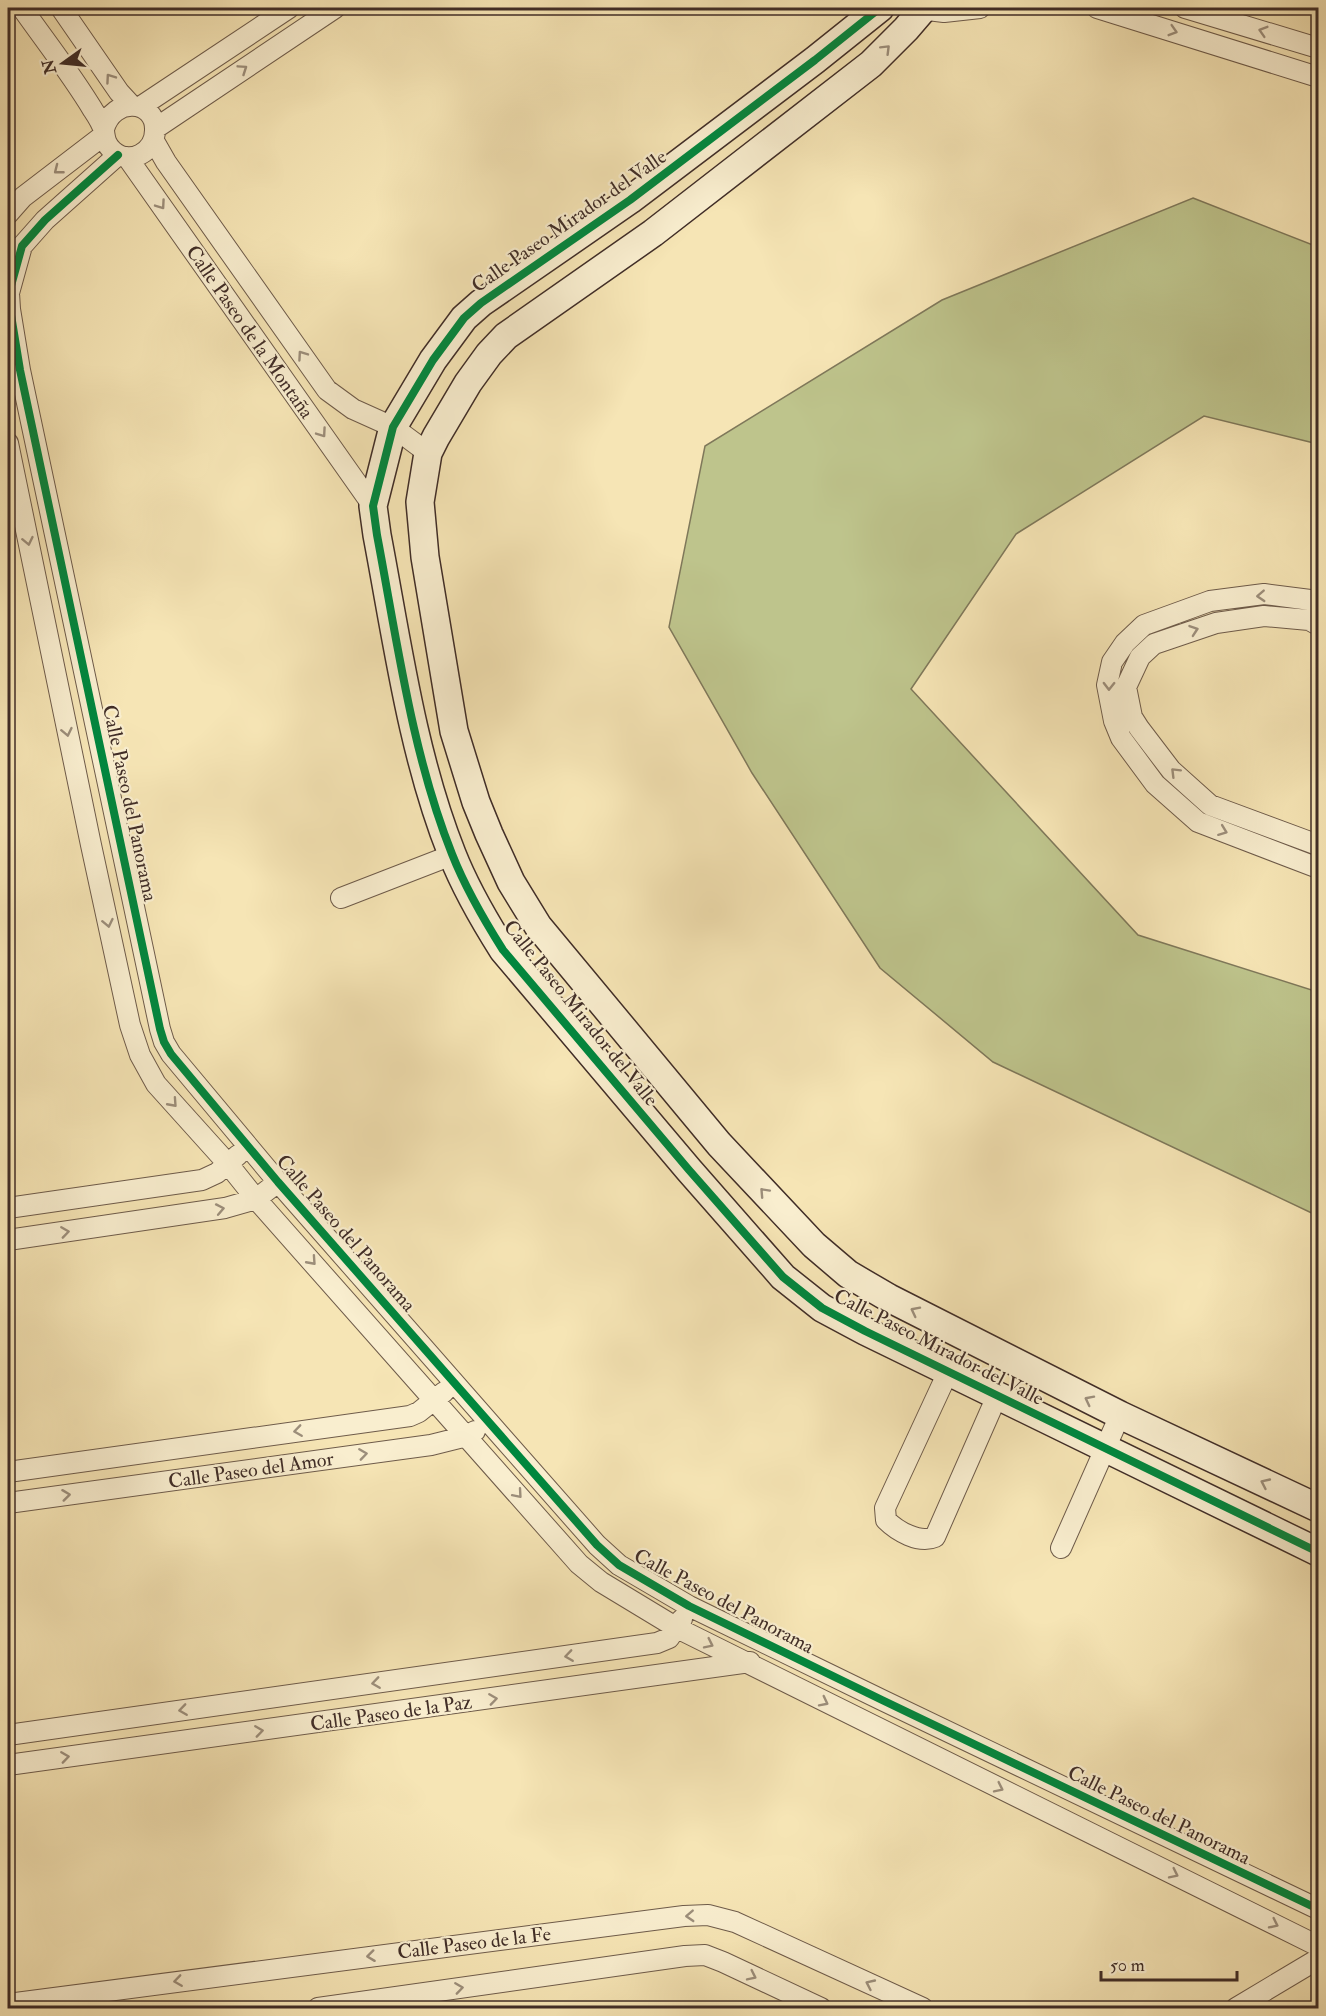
<svg xmlns="http://www.w3.org/2000/svg" width="1326" height="2016" font-family="'IM FELL Double Pica',serif">
	<style>
		.green { fill: #bec48c; stroke: #7f785a; stroke-width: 1.5 }
		.lines { fill: none; stroke-linecap: round; stroke-linejoin: round }
		.street-casing { stroke: #6e5b4a; stroke-width: 22 }
		.secondary-casing { stroke: #402d27; stroke-width: 30 }
		.street { stroke: #f9eecf; stroke-width: 20 }
		.secondary { stroke: #f9eecf; stroke-width: 27 }
		.cycleway-casing { stroke: #f9eecf; stroke-width: 11 }
		.cycleway { stroke: #00873e; stroke-width: 8 }
		.oneway { stroke: #9c8e7b }
		.labels { text-anchor: middle; dominant-baseline: central; stroke-width: 4.5; stroke-linejoin: round; paint-order: stroke }
		.street-label { font-size: 20px; fill: #402d27; stroke: #f9eecf }
	</style>
	<rect width="100%" height="100%" fill="#f6e5b5"/>
	<filter id="stains"><feTurbulence type="fractalNoise" baseFrequency=".00333" numOctaves="4"/><feColorMatrix values="0 0 0 0 .2 0 0 0 0 .09 0 0 0 0 .02 0 0 0 .5 -.17"/></filter>
	<radialGradient id="worn" r=".72"><stop offset=".6" stop-color="#630" stop-opacity="0"/><stop offset="1" stop-color="#630" stop-opacity=".3"/></radialGradient>
	<path class="green" d="M 1193,198 L 1318,247 L 1318,444 L 1204,416 L 1016,534 L 911,689 L 1138,935 L 1318,992 L 1318,1216 L 993,1062 L 880,968 L 752,773 L 669,627 L 705,446 L 942,300 Z"/>
	<g class="lines">
		<g class="street-casing">
			<path id="street" d="M 22,8 C 46,42 72,75 93,110 C 97,116 102,124 104,131 C 105,139 106,145 113,151 C 130,166 155,152 155,130 C 156,100 113,96 104,129
				M 61,8 L 119,92 L 131,105
				M 912,8 L 944,12 L 980,8
				M 1097,8 L 1318,77
				M 1185,8 L 1318,48
				M 140,107 L 289,8
				M 156,128 L 335,8
				M 154,141 L 166,162 L 327,390 L 353,409 L 393,427 L 428,453
				M 118,155 L 45,220 L 22,246 L 9,293 L 10,309 L 20,370 L 160,1029 L 164,1042 L 171,1054 L 278,1182 L 501,1436 L 597,1545 L 619,1565 L 689,1606 L 882,1700 L 1318,1909
				M 127,157 L 373,506
				M 8,214 L 23,197 L 104,135
				M 8,443 L 91,845 L 130,1025 L 140,1055 L 156,1084 L 228,1164 L 256,1199 L 579,1564 L 601,1582 L 677,1628 L 1318,1946
				M 1318,601 L 1264,594 L 1210,601 L 1144,625 L 1125,643 L 1112,662 L 1107,685 L 1114,721 L 1121,738 L 1155,784 L 1198,822 L 1318,868
				M 1318,625 L 1309,620 L 1264,616 L 1216,623 L 1154,644 L 1140,657 L 1126,687 L 1132,717 L 1139,728 L 1171,770 L 1210,805 L 1318,845
				M 341,898 L 452,855
				M 8,1208 L 202,1180 L 217,1173 L 238,1155
				M 8,1240 L 225,1208 L 256,1199 L 278,1182
				M 948,1372 L 885,1508 L 886,1520 C 897,1531 919,1544 935,1537 L 997,1396
				M 8,1472 L 410,1416 L 419,1412 L 444,1392
				M 8,1503 L 431,1445 L 467,1436 L 475,1431
				M 1061,1548 L 1120,1415
				M 8,1735 L 657,1643 L 669,1638 L 682,1619
				M 8,1765 L 750,1662
				M 8,2004 L 684,1916 L 708,1915 L 735,1922 L 923,2008
				M 318,2008 L 685,1956 L 705,1955 L 723,1962 L 821,2008
				M 1236,2008 L 1318,1959"/>
		</g>
		<g class="secondary-casing">
			<path id="secondary" d="M 880,8 L 815,60 L 630,200 L 481,303 L 464,318 L 433,360 L 393,427 L 373,506 L 377,535 C 397,640 412,754 452,854 C 465,887 484,920 503,950 L 689,1170 L 783,1277 L 822,1308 L 865,1331 L 1318,1552
				M 924,8 L 906,29 L 871,64 L 653,233 L 506,336 L 489,354 L 468,383 L 436,437 L 428,453 L 420,502 L 425,557 L 454,731 L 476,802 L 489,834 L 511,882 L 538,926 L 719,1144 L 814,1245 L 848,1274 L 889,1298 L 1120,1415 L 1318,1508"/>
		</g>
		<use href="#street" class="street"/>
		<use href="#secondary" class="secondary"/>
		<g class="cycleway-casing">
			<path id="cycleway" d="M 880,8 L 815,60 L 630,200 L 481,303 L 464,318 L 433,360 L 393,427 L 373,506 L 377,535 C 397,640 412,754 452,854 C 465,887 484,920 503,950 L 689,1170 L 783,1277 L 822,1308 L 865,1331 L 1318,1552
				M 118,155 L 45,220 L 22,246 L 9,293 L 10,309 L 20,370 L 160,1029 L 164,1042 L 171,1054 L 278,1182 L 501,1436 L 597,1545 L 619,1565 L 689,1606 L 882,1700 L 1318,1909"/>
		</g>
		<use href="#cycleway" class="cycleway"/>
	</g>
	<defs><path id="oneway-chevron" d="M-2-3.5L2.5 0L-2 3.5" fill="none" stroke-width="1.6" stroke-linecap="round" stroke-linejoin="round" transform="scale(1.5)"/></defs>
	<g class="oneway">
		<use href="#oneway-chevron" transform="translate(1173 31) rotate(17)"/>
		<use href="#oneway-chevron" transform="translate(1263 31) rotate(-163)"/>
		<use href="#oneway-chevron" transform="translate(886 49) rotate(-45)"/>
		<use href="#oneway-chevron" transform="translate(243 69) rotate(-34)"/>
		<use href="#oneway-chevron" transform="translate(110 78) rotate(-125)"/>
		<use href="#oneway-chevron" transform="translate(58 170) rotate(142)"/>
		<use href="#oneway-chevron" transform="translate(161 205) rotate(55)"/>
		<use href="#oneway-chevron" transform="translate(302 355) rotate(-125)"/>
		<use href="#oneway-chevron" transform="translate(322 433) rotate(55)"/>
		<use href="#oneway-chevron" transform="translate(28 541) rotate(78)"/>
		<use href="#oneway-chevron" transform="translate(1261 596) rotate(177)"/>
		<use href="#oneway-chevron" transform="translate(1194 630) rotate(-19)"/>
		<use href="#oneway-chevron" transform="translate(1109 686) rotate(91)"/>
		<use href="#oneway-chevron" transform="translate(67 732) rotate(78)"/>
		<use href="#oneway-chevron" transform="translate(1175 772) rotate(-135)"/>
		<use href="#oneway-chevron" transform="translate(1223 831) rotate(21)"/>
		<use href="#oneway-chevron" transform="translate(108 923) rotate(78)"/>
		<use href="#oneway-chevron" transform="translate(173 1103) rotate(48)"/>
		<use href="#oneway-chevron" transform="translate(764 1192) rotate(-133)"/>
		<use href="#oneway-chevron" transform="translate(220 1209) rotate(-11)"/>
		<use href="#oneway-chevron" transform="translate(65 1232) rotate(-8)"/>
		<use href="#oneway-chevron" transform="translate(312 1261) rotate(48)"/>
		<use href="#oneway-chevron" transform="translate(915 1311) rotate(-153)"/>
		<use href="#oneway-chevron" transform="translate(1089 1400) rotate(-153)"/>
		<use href="#oneway-chevron" transform="translate(298 1431) rotate(172)"/>
		<use href="#oneway-chevron" transform="translate(363 1454) rotate(-8)"/>
		<use href="#oneway-chevron" transform="translate(1265 1483) rotate(-155)"/>
		<use href="#oneway-chevron" transform="translate(518 1494) rotate(49)"/>
		<use href="#oneway-chevron" transform="translate(66 1495) rotate(-7)"/>
		<use href="#oneway-chevron" transform="translate(709 1644) rotate(26)"/>
		<use href="#oneway-chevron" transform="translate(569 1656) rotate(172)"/>
		<use href="#oneway-chevron" transform="translate(376 1683) rotate(172)"/>
		<use href="#oneway-chevron" transform="translate(493 1699) rotate(-8)"/>
		<use href="#oneway-chevron" transform="translate(824 1702) rotate(27)"/>
		<use href="#oneway-chevron" transform="translate(183 1710) rotate(172)"/>
		<use href="#oneway-chevron" transform="translate(259 1731) rotate(-8)"/>
		<use href="#oneway-chevron" transform="translate(65 1757) rotate(-8)"/>
		<use href="#oneway-chevron" transform="translate(999 1788) rotate(26)"/>
		<use href="#oneway-chevron" transform="translate(1174 1874) rotate(26)"/>
		<use href="#oneway-chevron" transform="translate(690 1916) rotate(177)"/>
		<use href="#oneway-chevron" transform="translate(1274 1924) rotate(26)"/>
		<use href="#oneway-chevron" transform="translate(371 1956) rotate(173)"/>
		<use href="#oneway-chevron" transform="translate(752 1976) rotate(26)"/>
		<use href="#oneway-chevron" transform="translate(178 1981) rotate(172)"/>
		<use href="#oneway-chevron" transform="translate(870 1984) rotate(-155)"/>
		<use href="#oneway-chevron" transform="translate(459 1988) rotate(-8)"/>
	</g>
	<g class="labels">
		<g class="street-label">
			<text transform="translate(569 221) rotate(-35)">Calle Paseo Mirador del Valle</text>
			<text transform="translate(250 332) rotate(55)">Calle Paseo de la Montaña</text>
			<text transform="translate(130 803) rotate(78)">Calle Paseo del Panorama</text>
			<text transform="translate(581 1013) rotate(51)">Calle Paseo Mirador del Valle</text>
			<text transform="translate(346 1233) rotate(49)">Calle Paseo del Panorama</text>
			<text transform="translate(939 1347) rotate(27)">Calle Paseo Mirador del Valle</text>
			<text transform="translate(251 1470) rotate(-8)">Calle Paseo del Amor</text>
			<text transform="translate(724 1601) rotate(28)">Calle Paseo del Panorama</text>
			<text transform="translate(391 1713) rotate(-8)">Calle Paseo de la Paz</text>
			<text transform="translate(1159 1815) rotate(26)">Calle Paseo del Panorama</text>
			<text transform="translate(474 1943) rotate(-7)">Calle Paseo de la Fe</text>
		</g>
	</g>
	<rect width="1326" height="2016" fill="none" stroke="#f6e5b5" stroke-width="30"/>
	<rect x="9" y="9" width="1308" height="1998" fill="none" stroke="#402d27" stroke-width="3"/>
	<rect x="15" y="15" width="1296" height="1986" fill="none" stroke="#402d27" stroke-width="1.5"/>
	<g transform="translate(63 63) rotate(255)" stroke="#f9eecf" stroke-width="4.5" paint-order="stroke">
	<path d="M0-4.5L10 22L0 15L-10 22Z" fill="#402d27"/>
	<text y="-9" font-size="16" font-weight="bold" text-anchor="middle" fill="#402d27">N</text>
	</g>
	<path d="M1101 1971v9h136v-9" fill="none" stroke="#402d27" stroke-width="3"/>
	<text x="1110" y="1971" font-size="18" fill="#402d27" stroke="#f9eecf" stroke-width="4.5" paint-order="stroke">50 m</text>
	<rect width="100%" height="100%" filter="url(#stains)"/>
	<rect width="100%" height="100%" fill="url(#worn)"/>
</svg>
